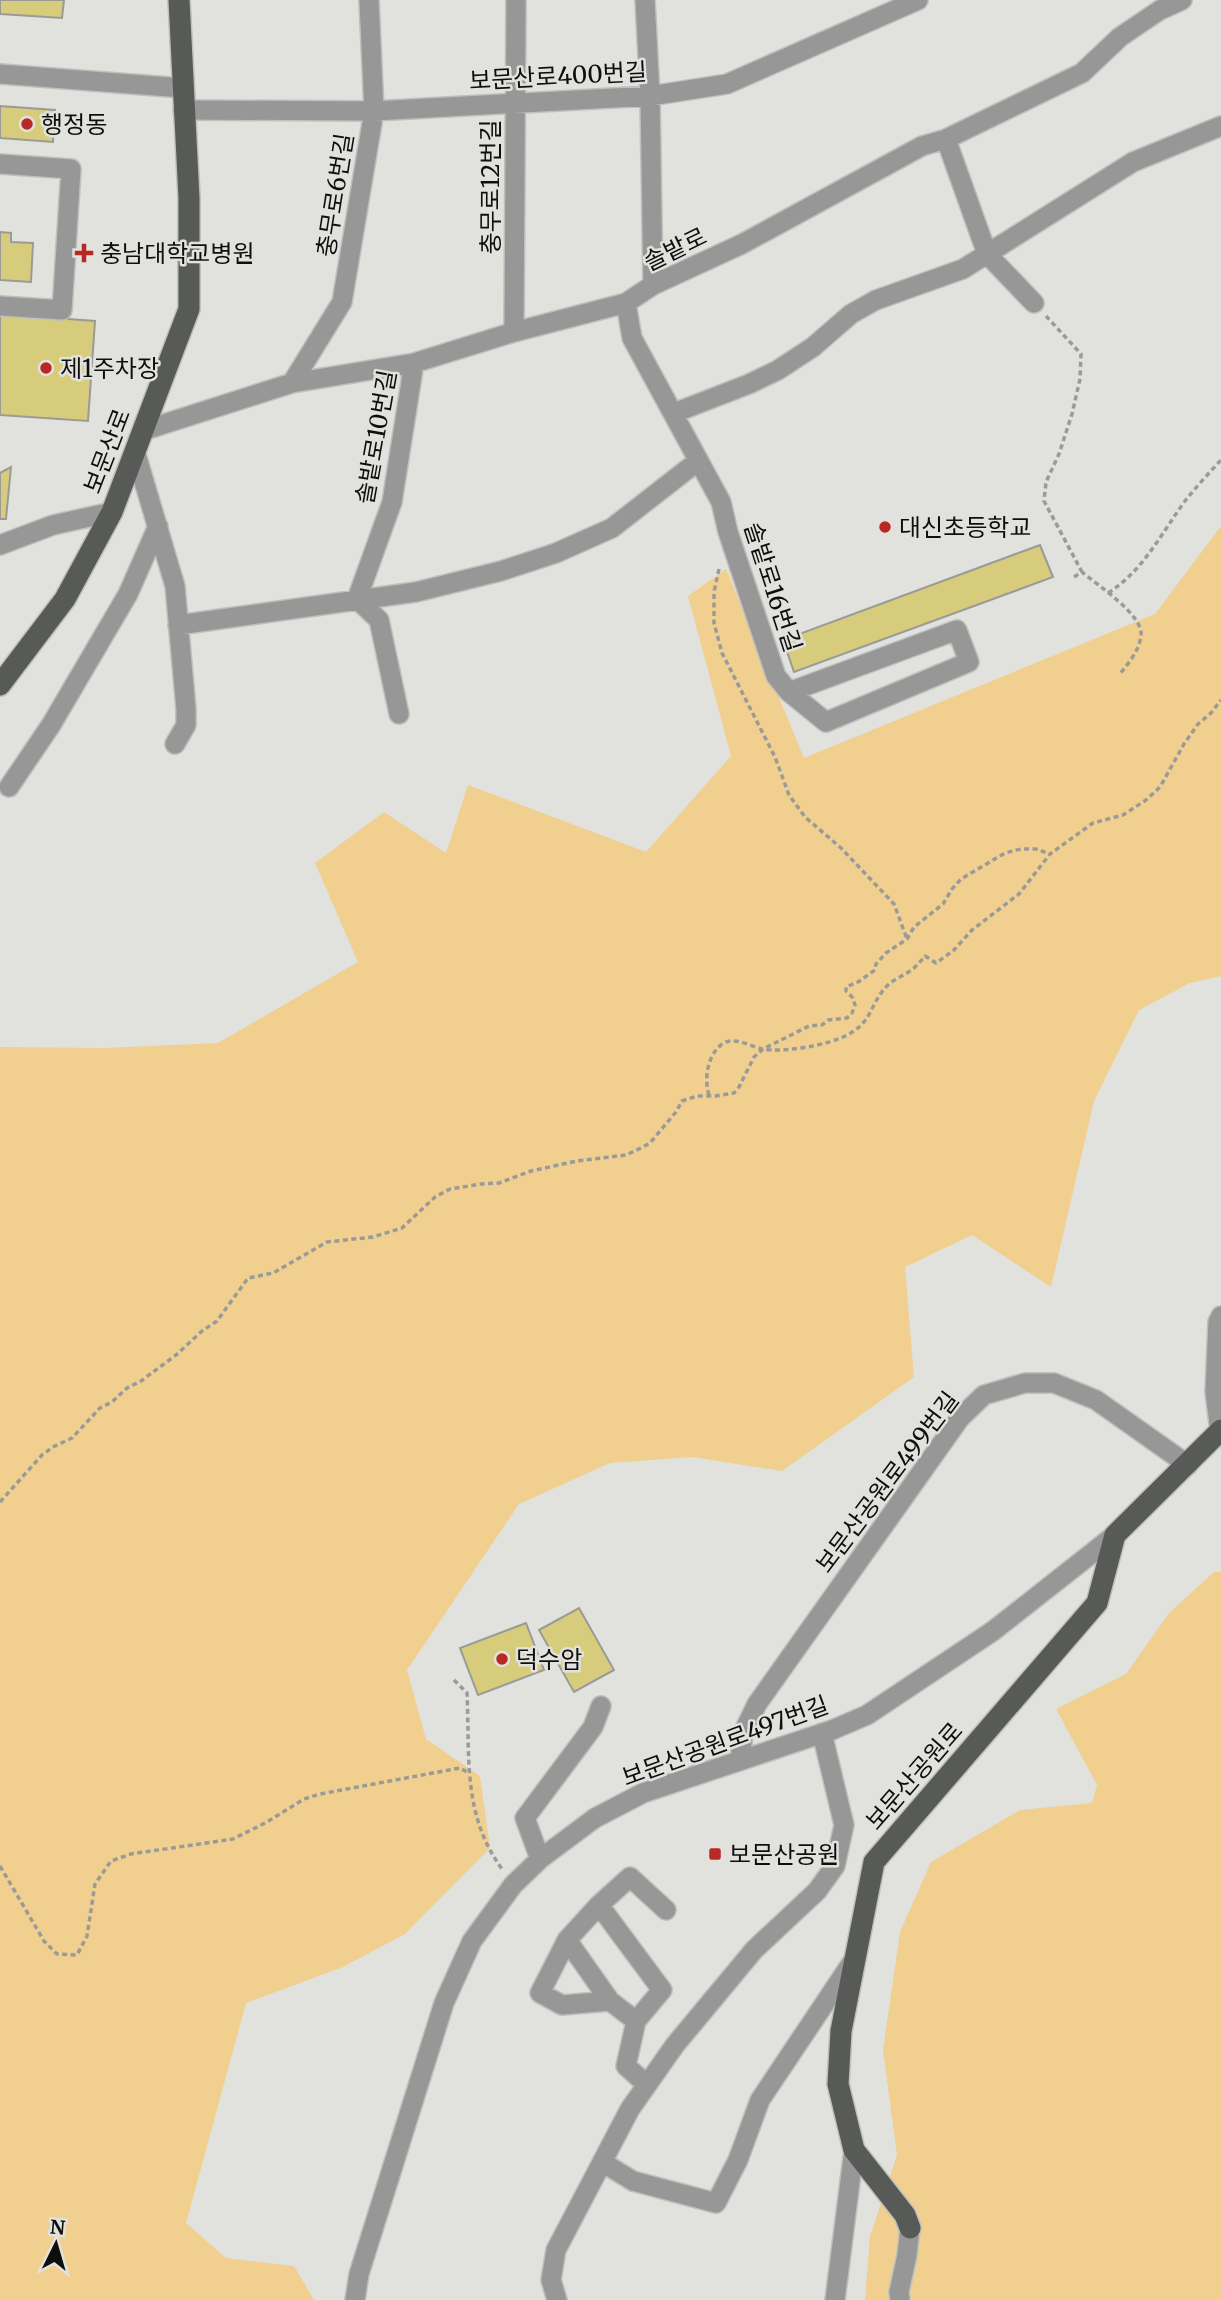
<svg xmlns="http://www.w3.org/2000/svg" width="1221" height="2300" font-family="Merriweather,'Noto Sans KR',serif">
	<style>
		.green { fill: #f0cf8f }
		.building { fill: #d6cc7c; stroke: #9a9a97; stroke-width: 2 }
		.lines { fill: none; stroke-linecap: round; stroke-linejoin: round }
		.minor-casing { stroke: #bfc0bd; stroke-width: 22 }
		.major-casing { stroke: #bfc0bd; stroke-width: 24 }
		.path { stroke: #9a9b98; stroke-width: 3.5; stroke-dasharray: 5 3.5; stroke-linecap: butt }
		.minor { stroke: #969796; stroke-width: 19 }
		.major { stroke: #585a58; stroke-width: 21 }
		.poi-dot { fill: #b82925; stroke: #e1e2de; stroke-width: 2.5 }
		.labels { text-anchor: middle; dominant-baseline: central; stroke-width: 5; stroke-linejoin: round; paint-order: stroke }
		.street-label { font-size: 24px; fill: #0e0e0d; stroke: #e1e2de }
		.poi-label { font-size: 24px; fill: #0e0e0d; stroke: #e1e2de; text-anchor: start }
	</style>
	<rect width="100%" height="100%" fill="#e1e2de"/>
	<path class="green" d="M 1221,526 L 1221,976 L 1190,983 L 1139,1010 L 1094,1101 L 1051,1287 L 972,1235 L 905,1267 L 914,1377 L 782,1471 L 692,1457 L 610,1463 L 519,1504 L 407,1670 L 426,1739 L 480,1776 L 490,1848 L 405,1934 L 343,1967 L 246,2003 L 186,2223 L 226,2258 L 294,2266 L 314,2300 L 0,2300 L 0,1047 L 105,1048 L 218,1043 L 358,962 L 315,863 L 384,812 L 446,853 L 468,785 L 646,852 L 731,756 L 688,596 L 726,569 L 804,758 L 1155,614 Z
		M 1214,1572 L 1221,1572 L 1221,2300 L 865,2300 L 870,2236 L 897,2155 L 883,2050 L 900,1932 L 931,1862 L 1020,1810 L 1092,1803 L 1097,1785 L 1056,1709 L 1126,1674 L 1169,1613 Z"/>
	<path class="building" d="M 0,0 L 64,0 L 62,18 L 0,14 Z
		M 0,106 L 55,110 L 53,142 L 0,138 Z
		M 0,232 L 11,233 L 11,242 L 33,243 L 31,282 L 0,280 Z
		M 0,314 L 95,321 L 88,421 L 0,415 Z
		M 11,467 L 6,519 L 0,519 L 0,473 Z
		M 1040,545 L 1053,577 L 794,672 L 783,640 Z
		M 579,1608 L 614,1670 L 574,1692 L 539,1630 Z
		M 526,1623 L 544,1670 L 478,1695 L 460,1648 Z"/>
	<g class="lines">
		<g class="minor-casing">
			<path id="minor" d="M 645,0 L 650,96 L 653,285
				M 0,74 L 183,88
				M 183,110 L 374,111 L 650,96 L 727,84 L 918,0
				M 946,139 L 987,254 L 1034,303
				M 0,164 L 71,169 L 62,310 L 0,306
				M 626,303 L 632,338 L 721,502 L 728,532 L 776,676 L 789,692 L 957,630 L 969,662 L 826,722 L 789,692
				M 514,332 L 516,0
				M 292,383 L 342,302 L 374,111 L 369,0
				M 674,413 L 749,384 L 778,370 L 813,347 L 851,314 L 876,300 L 963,269 L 1133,162 L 1221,126
				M 142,431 L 292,383 L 414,363 L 514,332 L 626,303 L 653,285 L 742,244 L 922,146 L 946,139 L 1082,73 L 1120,37 L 1160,10 L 1182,0
				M 135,451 L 175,586 L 186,709 L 186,725 L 175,744
				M 0,545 L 53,525 L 112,512
				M 178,625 L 416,592 L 501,571 L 556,553 L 612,528 L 698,461
				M 399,714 L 379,620 L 357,599 L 392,502 L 414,363
				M 9,787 L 51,725 L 128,594 L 158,526
				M 1220,1431 L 1215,1392 L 1218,1322 L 1221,1316
				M 740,1761 L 743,1733 L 757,1704 L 960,1418 L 984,1395 L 1025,1383 L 1054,1383 L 1096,1400 L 1188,1465
				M 540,1859 L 525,1818 L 593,1727 L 601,1706
				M 599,1905 L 630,1877 L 666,1910
				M 567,1940 L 610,2001
				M 636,2021 L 610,2001 L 562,2005 L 540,1993 L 567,1940 L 599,1905 L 662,1990 L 636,2021 L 626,2066 L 647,2085
				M 602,2162 L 633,2181 L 716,2203 L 738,2160 L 760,2100 L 853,1961
				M 355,2300 L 359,2274 L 444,2003 L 472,1941 L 513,1885 L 540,1859 L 595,1818 L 643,1793 L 832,1730 L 867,1715 L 993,1631 L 1115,1535
				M 557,2300 L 551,2280 L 556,2250 L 630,2109 L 675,2045 L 754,1950 L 817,1891 L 835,1866 L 844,1825 L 822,1733
				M 835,2300 L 854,2150
				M 900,2300 L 899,2292 L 907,2255 L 910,2228"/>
		</g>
		<g class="major-casing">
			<path id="major" d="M 0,685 L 65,599 L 112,512 L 189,309 L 189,198 L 179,0
				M 910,2228 L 905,2215 L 854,2150 L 838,2084 L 841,2031 L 874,1862 L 1097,1603 L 1115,1535 L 1221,1430"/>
		</g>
		<path class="path" d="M 1046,316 L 1081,354 L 1080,379 L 1072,414 L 1059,454 L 1046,482 L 1044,501 L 1082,572
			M 719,569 L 714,592 L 714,623 L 722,653 L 775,757 L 789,795 L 805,817 L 841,848 L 894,904 L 907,939
			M 1074,577 L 1082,572 C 1097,585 1144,615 1141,636 C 1139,651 1128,664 1119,675
			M 1108,593 C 1143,571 1161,534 1185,501 C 1196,487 1209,473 1221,460
			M 709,1095 C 704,1080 707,1056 721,1045 C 732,1035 750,1046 762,1049 C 783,1053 829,1045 847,1035 C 873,1022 870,1003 887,986 C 895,978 906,975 914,968 C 918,964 922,960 925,956 L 936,963 L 953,951 L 972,930 L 1019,894 L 1050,854 L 1093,823 L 1123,815 L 1146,800 L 1160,787 L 1184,744 L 1198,724 L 1211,713 L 1221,700
			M 0,1502 L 42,1455 L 53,1447 L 72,1438 L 100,1408 L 112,1402 L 127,1388 L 141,1381 L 176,1355 L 202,1331 L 217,1321 L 248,1278 L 273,1273 L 327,1242 L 373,1237 L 402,1228 L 435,1197 L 450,1189 L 481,1184 L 499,1183 L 531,1171 L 577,1161 L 626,1155 L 641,1148 L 650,1143 L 676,1112 L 682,1101 L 697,1096 L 715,1096 L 734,1093 L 739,1087 L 754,1057 L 763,1049 L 809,1026 L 822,1025 L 828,1020 L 847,1018 L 852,1013 L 855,1005 L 853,998 L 846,991 L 846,987 L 858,982 L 875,970 L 876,964 L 886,953 L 907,939 L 914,927 L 943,904 L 952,889 L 961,879 L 1005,853 L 1021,849 L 1036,849 L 1050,854
			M 454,1680 L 467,1693 C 470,1757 462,1814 502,1869
			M 0,1866 L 44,1941 L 57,1954 L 77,1955 L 87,1936 L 95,1884 L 111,1861 L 131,1854 L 233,1839 L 267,1822 L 304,1799 L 320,1794 L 460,1768 L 469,1773"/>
		<use href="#minor" class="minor"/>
		<use href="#major" class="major"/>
	</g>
	<g class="poi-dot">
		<circle cx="27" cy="124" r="7"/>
		<path d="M80.5 242.5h7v7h7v7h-7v7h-7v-7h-7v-7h7z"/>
		<circle cx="46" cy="368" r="7"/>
		<circle cx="885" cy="527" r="7"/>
		<circle cx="502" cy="1659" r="7"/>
		<rect x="708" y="1847" width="14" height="14" rx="3.5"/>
	</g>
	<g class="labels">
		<g class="street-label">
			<text transform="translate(558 76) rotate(-3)">보문산로400번길</text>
			<text transform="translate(490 187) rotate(-90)">충무로12번길</text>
			<text transform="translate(335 195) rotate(-81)">충무로6번길</text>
			<text transform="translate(675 249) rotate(-26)">솔밭로</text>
			<text transform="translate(376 437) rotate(-80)">솔밭로10번길</text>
			<text transform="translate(107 451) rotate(-69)">보문산로</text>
			<text transform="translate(773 587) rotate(72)">솔밭로16번길</text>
			<text transform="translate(887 1482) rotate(-53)">보문산공원로499번길</text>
			<text transform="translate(725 1741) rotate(-20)">보문산공원로497번길</text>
			<text transform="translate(914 1776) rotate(-49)">보문산공원로</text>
		</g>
		<g class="poi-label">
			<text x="41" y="124">행정동</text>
			<text x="100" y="253">충남대학교병원</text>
			<text x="60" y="368">제1주차장</text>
			<text x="899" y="527">대신초등학교</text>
			<text x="516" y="1659">덕수암</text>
			<text x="729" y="1854">보문산공원</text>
		</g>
	</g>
	<g transform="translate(56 2244) rotate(5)" stroke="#e1e2de" stroke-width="5" paint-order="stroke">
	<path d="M0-5L12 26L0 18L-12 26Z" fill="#0e0e0d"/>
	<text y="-10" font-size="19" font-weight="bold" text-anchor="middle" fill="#0e0e0d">N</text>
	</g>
</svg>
